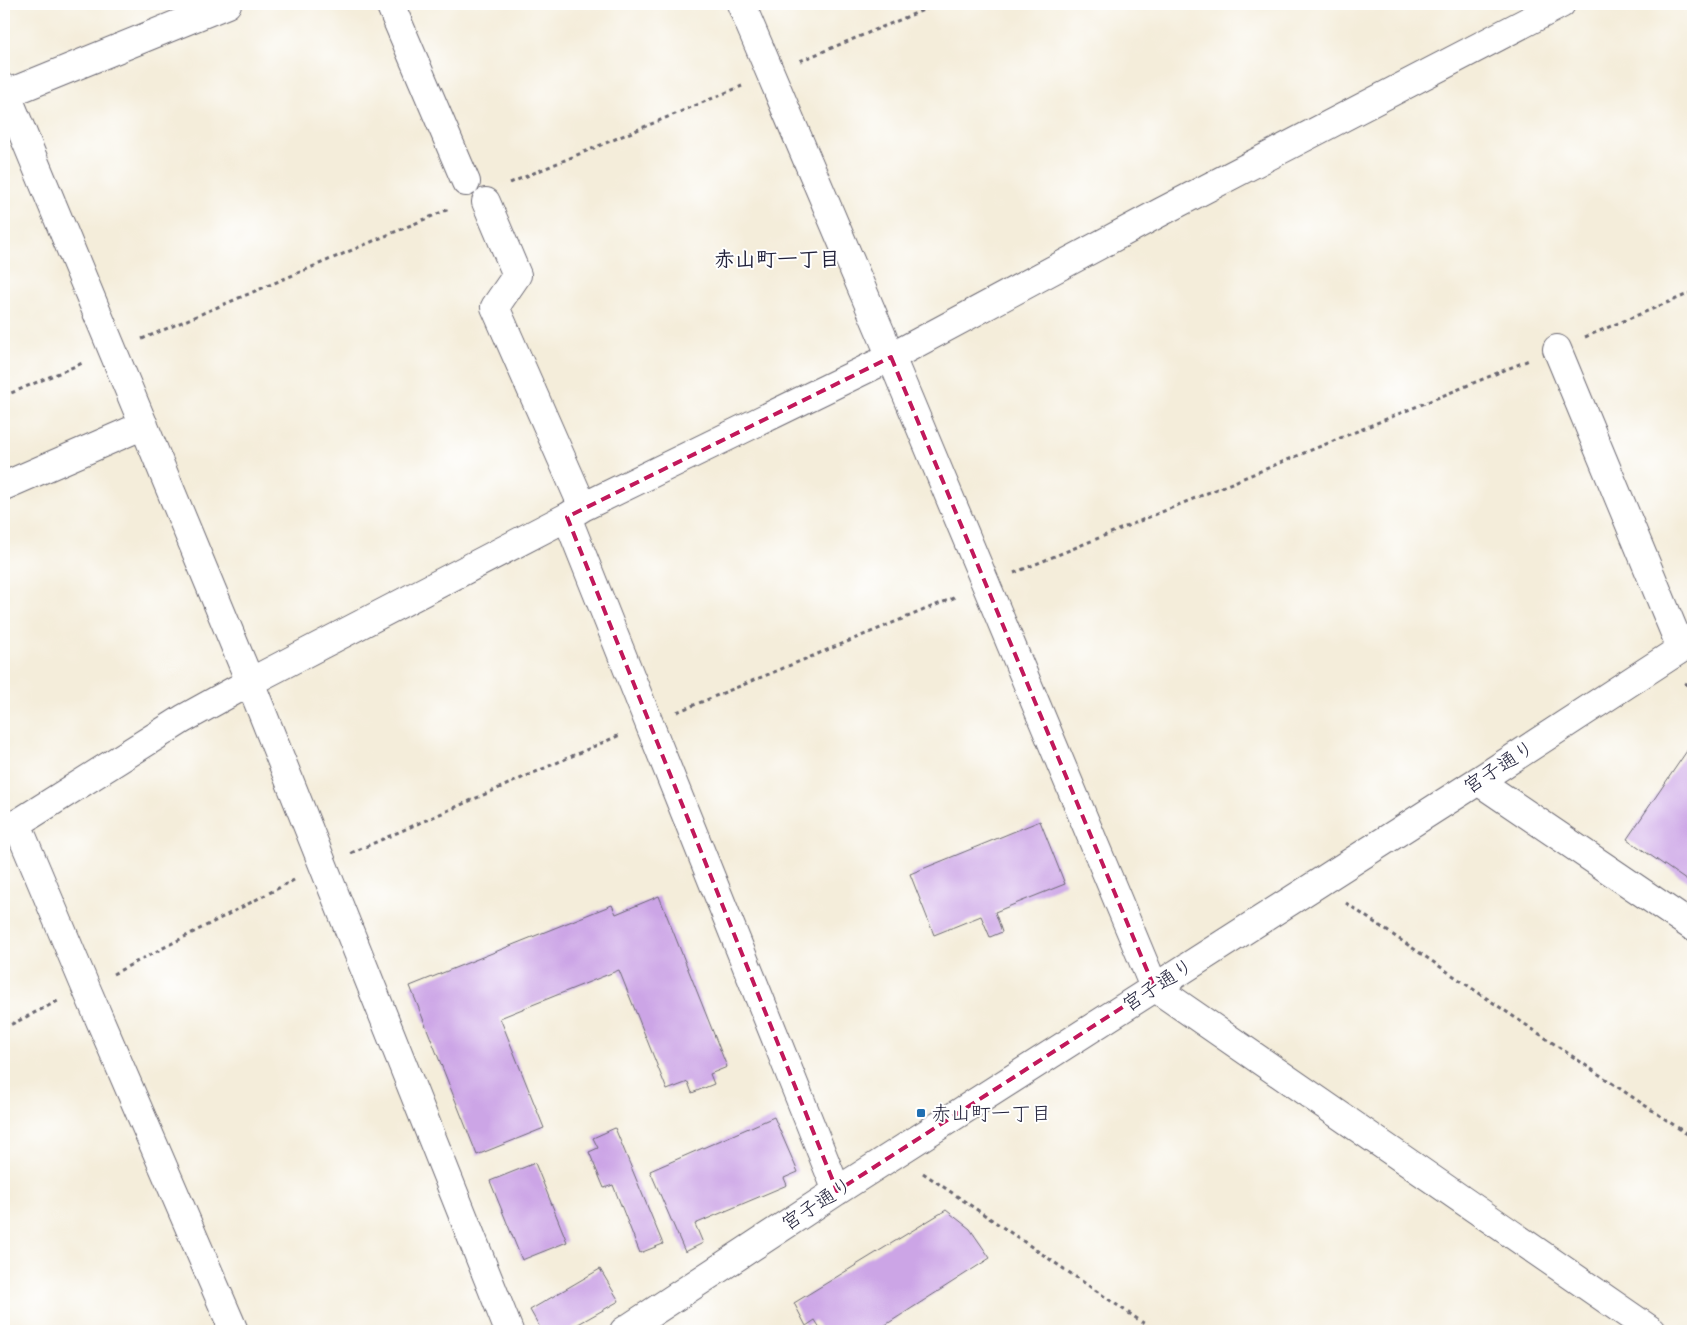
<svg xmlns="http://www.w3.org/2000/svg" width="1697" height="1335" font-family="Caveat,'Klee One',sans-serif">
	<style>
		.building { fill: #cca5e6 }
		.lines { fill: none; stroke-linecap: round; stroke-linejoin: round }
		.minor-casing { stroke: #6c6973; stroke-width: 30 }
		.path { stroke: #6c6973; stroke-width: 3; stroke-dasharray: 4 4; stroke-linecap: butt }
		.minor { stroke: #fff; stroke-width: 28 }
		.marked { fill: none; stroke: #c2185b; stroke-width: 4; stroke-dasharray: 10 6; stroke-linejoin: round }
		.poi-dot { fill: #1f6fb2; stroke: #fff; stroke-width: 2 }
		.labels { text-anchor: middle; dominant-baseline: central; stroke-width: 4; stroke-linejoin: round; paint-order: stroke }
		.street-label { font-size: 20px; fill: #22223b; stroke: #fff }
		.poi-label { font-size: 20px; fill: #22223b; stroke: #fff; text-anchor: start }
		.neighbourhood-label { font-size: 21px; font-weight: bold; fill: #22223b; stroke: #fff }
	</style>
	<rect width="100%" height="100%" fill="#fff"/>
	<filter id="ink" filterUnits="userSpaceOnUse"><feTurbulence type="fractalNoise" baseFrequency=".02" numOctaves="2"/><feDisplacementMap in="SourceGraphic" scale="10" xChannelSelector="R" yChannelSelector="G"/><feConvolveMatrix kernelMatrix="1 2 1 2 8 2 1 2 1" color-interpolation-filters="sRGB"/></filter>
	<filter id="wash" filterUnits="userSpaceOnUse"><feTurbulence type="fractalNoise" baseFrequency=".0096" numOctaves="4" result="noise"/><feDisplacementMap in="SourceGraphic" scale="20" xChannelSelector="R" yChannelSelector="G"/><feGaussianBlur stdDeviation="1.12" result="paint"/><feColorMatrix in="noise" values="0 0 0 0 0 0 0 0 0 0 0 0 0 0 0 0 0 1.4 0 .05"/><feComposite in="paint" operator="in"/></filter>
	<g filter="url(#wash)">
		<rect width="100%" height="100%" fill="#f4edda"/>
		<g id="blocks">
			<path class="building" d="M 1693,742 L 1693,885 L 1627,839 Z
				M 1040,821 L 1065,884 L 995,912 L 1002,932 L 990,937 L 981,916 L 934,935 L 910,874 Z
				M 659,896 L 727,1067 L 710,1074 L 714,1084 L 692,1093 L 688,1082 L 667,1090 L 619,970 L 500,1018 L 544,1128 L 477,1155 L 410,986 L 612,905 L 616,914 Z
				M 774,1117 L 798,1172 L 784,1178 L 787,1185 L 695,1224 L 703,1243 L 685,1252 L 650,1171 Z
				M 615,1128 L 663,1244 L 640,1253 L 613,1185 L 604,1188 L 589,1152 L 598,1148 L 593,1138 Z
				M 535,1163 L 567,1242 L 522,1260 L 490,1181 Z
				M 946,1210 L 970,1229 L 990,1258 L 876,1331 L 822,1331 L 815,1320 L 806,1326 L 794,1303 Z
				M 600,1269 L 619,1301 L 566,1331 L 542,1331 L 530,1310 Z"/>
		</g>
	</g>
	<g filter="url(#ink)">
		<use href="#blocks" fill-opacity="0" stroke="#6c6973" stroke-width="1"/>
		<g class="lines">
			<g class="minor-casing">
				<path id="minor" d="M 390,4 L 466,182
					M 741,4 L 891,357 L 1154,987 L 1652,1331
					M 4,88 L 250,682 L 509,1331
					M 4,95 L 227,4
					M 486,202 L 517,275 L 495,307 L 583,507
					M 1557,349 L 1681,648
					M 4,486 L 144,425
					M 567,517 L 649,723 L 837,1191
					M 1478,781 L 1693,927
					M 17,824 L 86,988 L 234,1331
					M 4,832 L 183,719 L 250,682 L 567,517 L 583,507 L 891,357 L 1161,212 L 1561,4
					M 624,1331 L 837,1191 L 1478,781 L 1693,641"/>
			</g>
			<path class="path" d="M 800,61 L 938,4
				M 510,183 L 742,86
				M 1585,337 L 1693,292
				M 142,339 L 449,209
				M 4,396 L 85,362
				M 1014,573 L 1529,360
				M 1685,683 L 1693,688
				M 677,712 L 958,596
				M 351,853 L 620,735
				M 1346,903 L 1693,1138
				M 113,974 L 296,879
				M 4,1028 L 58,1001
				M 923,1173 L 1155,1331"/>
			<use href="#minor" class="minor"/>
		</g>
	</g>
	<path class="marked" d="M 891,357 L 1154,987 L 837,1191 L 567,517 Z"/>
	<rect class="poi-dot" x="916" y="1108" width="10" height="10" rx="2.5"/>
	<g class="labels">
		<g class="street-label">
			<text transform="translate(1499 767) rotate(-33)">宮子通り</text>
			<text transform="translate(1158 985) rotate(-33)">宮子通り</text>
			<text transform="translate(817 1204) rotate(-33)">宮子通り</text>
		</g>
		<g class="poi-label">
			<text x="931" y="1113">赤山町一丁目</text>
		</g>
		<g class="neighbourhood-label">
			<text x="777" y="259">赤山町一丁目</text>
		</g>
	</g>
	<rect width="1697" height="1335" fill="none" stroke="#fff" stroke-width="20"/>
</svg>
